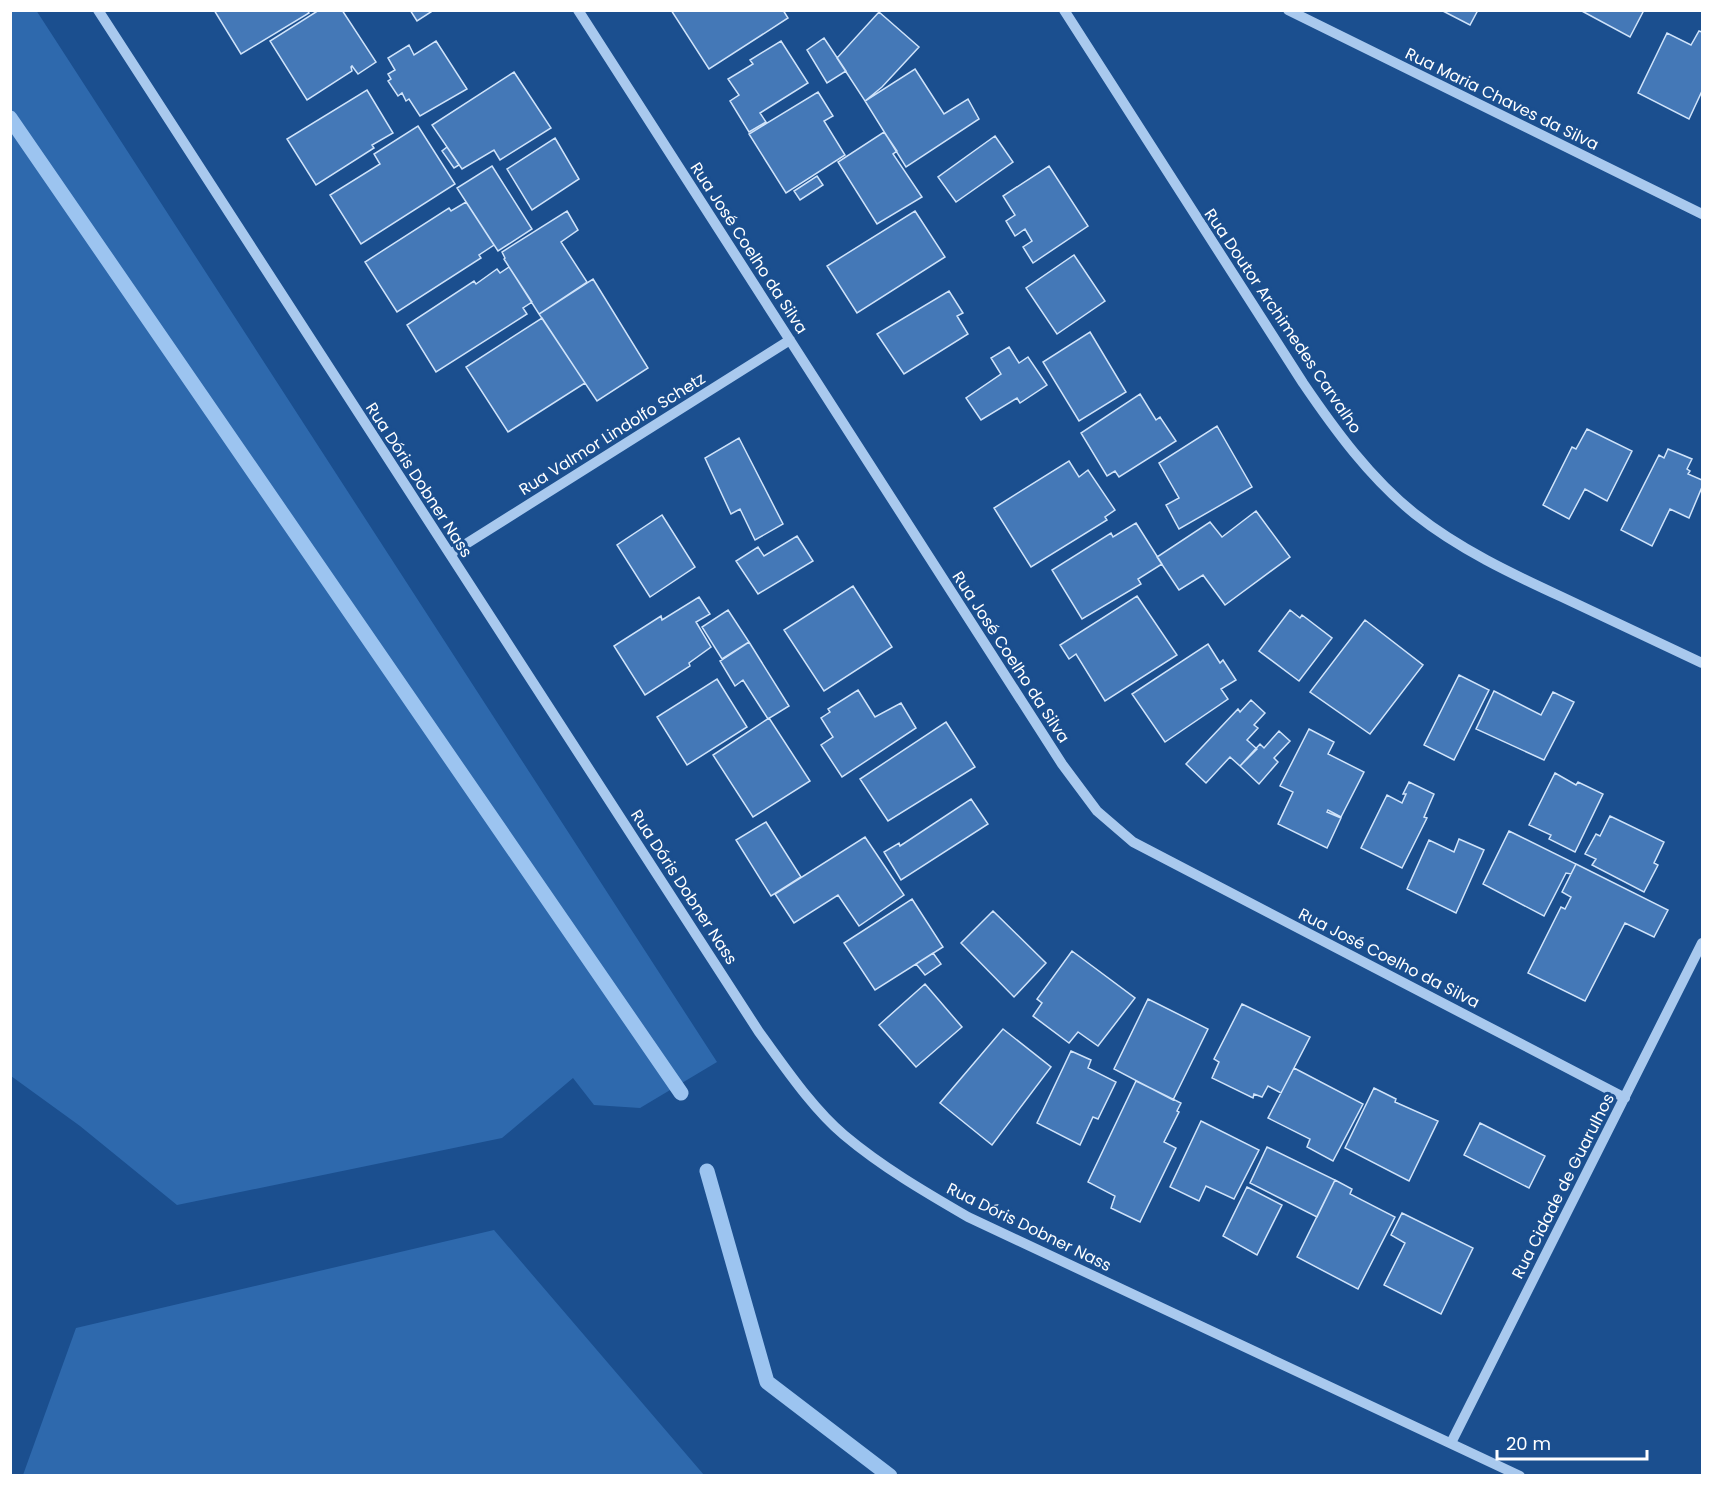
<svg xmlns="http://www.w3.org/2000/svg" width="1713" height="1486" font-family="Poppins,sans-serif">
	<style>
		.green { fill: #2e69ad }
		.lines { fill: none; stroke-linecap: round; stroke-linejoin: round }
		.stream { stroke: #9cc4f0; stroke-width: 15 }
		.building { fill: #4478b7; stroke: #cfe3fa; stroke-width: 1.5 }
		.minor { stroke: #a9c9ee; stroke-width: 10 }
		.labels { text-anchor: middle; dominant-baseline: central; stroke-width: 6; stroke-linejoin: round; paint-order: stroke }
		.street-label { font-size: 16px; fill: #fff; stroke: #1b4f8f }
	</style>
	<rect width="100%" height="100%" fill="#1b4f8f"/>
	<path class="green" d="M 36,10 L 717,1062 L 640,1108 L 594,1105 L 573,1078 L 502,1138 L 177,1205 L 80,1126 L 11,1076 L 10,11 Z
		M 494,1230 L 704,1475 L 23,1475 L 76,1328 Z"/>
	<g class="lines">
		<path class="stream" d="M 10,118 L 681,1093
			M 707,1171 L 767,1382 L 890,1476"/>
	</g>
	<path class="building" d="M 214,10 L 307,10 L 309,13 L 241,54 Z
		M 319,10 L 342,10 L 376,62 L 358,74 L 352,66 L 351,67 L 352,71 L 307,100 L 270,41 Z
		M 410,10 L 434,10 L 417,21 Z
		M 671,10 L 783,10 L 788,18 L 709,69 Z
		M 1441,10 L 1478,10 L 1470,25 Z
		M 1580,10 L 1644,10 L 1630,37 Z
		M 879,12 L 919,47 L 882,87 L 865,101 L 837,58 Z
		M 1699,31 L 1702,32 L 1702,91 L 1689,119 L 1638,93 L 1667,33 L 1691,45 Z
		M 824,38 L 846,71 L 827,83 L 807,50 Z
		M 436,41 L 467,89 L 420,116 L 409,99 L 406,101 L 402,93 L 398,96 L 388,81 L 391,79 L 388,74 L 395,70 L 388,58 L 409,45 L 414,55 Z
		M 781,41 L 808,83 L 760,113 L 766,122 L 749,132 L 730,101 L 739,95 L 728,79 L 753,64 L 750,60 Z
		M 915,69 L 944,114 L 968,99 L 979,119 L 906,167 L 865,101 Z
		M 514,72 L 551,128 L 500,160 L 494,150 L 462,169 L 432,125 Z
		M 367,90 L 393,133 L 372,145 L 374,148 L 316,185 L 287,139 Z
		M 818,92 L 833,116 L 824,121 L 845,155 L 786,193 L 749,134 Z
		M 418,126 L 455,184 L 361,244 L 330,195 L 380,164 L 374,154 Z
		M 884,132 L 897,151 L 893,154 L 922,197 L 877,224 L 838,162 Z
		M 995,136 L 1013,162 L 956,202 L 938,177 Z
		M 555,138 L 579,179 L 532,210 L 507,169 Z
		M 447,147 L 459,165 L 454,168 L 442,151 Z
		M 492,166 L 532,229 L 498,251 L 457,188 Z
		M 1049,166 L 1088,226 L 1033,263 L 1023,247 L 1032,241 L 1025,229 L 1015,236 L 1006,221 L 1015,215 L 1003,196 Z
		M 817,176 L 823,185 L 800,200 L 794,191 Z
		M 466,202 L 494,245 L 479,255 L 481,258 L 397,312 L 365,262 L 449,208 L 451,211 Z
		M 567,211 L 578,230 L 561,242 L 587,282 L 539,314 L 504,259 L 505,258 L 502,252 Z
		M 915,211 L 945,257 L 857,313 L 827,266 Z
		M 1074,255 L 1105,301 L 1057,334 L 1026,288 Z
		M 509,267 L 532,302 L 523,308 L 527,314 L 436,372 L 407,325 L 474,281 L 476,284 L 497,269 L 500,273 Z
		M 593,279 L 648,368 L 597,401 L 539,314 Z
		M 949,291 L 963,313 L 957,316 L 968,334 L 904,374 L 877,334 Z
		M 542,318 L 585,383 L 508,432 L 466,367 Z
		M 1090,332 L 1126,392 L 1079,421 L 1043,362 Z
		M 1009,347 L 1019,363 L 1028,357 L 1047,385 L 1020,403 L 1017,398 L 981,420 L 966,398 L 1001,374 L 991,358 Z
		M 1140,394 L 1156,420 L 1160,417 L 1176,441 L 1119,477 L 1115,471 L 1107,476 L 1081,433 Z
		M 1217,426 L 1252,487 L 1179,529 L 1166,505 L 1179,498 L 1159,463 Z
		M 1587,429 L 1632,451 L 1607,501 L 1585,489 L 1569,519 L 1543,505 L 1572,447 L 1576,449 Z
		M 739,438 L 783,524 L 755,540 L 740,509 L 731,514 L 705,458 Z
		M 1668,449 L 1692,459 L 1687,469 L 1690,471 L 1688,474 L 1702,480 L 1702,487 L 1689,518 L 1670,509 L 1652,546 L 1621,530 L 1659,455 L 1664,458 Z
		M 1069,461 L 1079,477 L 1088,470 L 1115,510 L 1105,517 L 1107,520 L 1031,567 L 994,508 Z
		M 1256,511 L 1290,557 L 1225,605 L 1203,575 L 1179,590 L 1157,557 L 1210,522 L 1222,537 Z
		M 662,515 L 695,567 L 650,597 L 617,545 Z
		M 1136,523 L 1162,564 L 1138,579 L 1141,584 L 1082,619 L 1052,570 L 1111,533 L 1113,537 Z
		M 797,536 L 813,561 L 758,594 L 736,561 L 758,547 L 764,556 Z
		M 853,586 L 892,647 L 824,691 L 784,630 Z
		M 1137,596 L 1177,655 L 1105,701 L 1076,654 L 1069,659 L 1060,645 Z
		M 699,597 L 710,614 L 696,622 L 711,647 L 689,663 L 690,666 L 645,695 L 614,646 L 661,616 L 662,620 Z
		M 728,610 L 749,642 L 722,659 L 702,627 Z
		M 1290,610 L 1300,618 L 1302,615 L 1332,638 L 1299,681 L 1259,651 Z
		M 1365,620 L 1423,665 L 1370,734 L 1310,692 Z
		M 749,642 L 789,706 L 768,719 L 743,680 L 735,686 L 720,661 Z
		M 1208,644 L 1220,663 L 1223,660 L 1236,680 L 1221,689 L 1228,699 L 1165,742 L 1132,694 Z
		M 1459,675 L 1489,690 L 1454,760 L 1424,745 Z
		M 717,679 L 747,727 L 687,765 L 657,717 Z
		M 858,690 L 875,717 L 901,703 L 916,728 L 842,777 L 821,745 L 833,737 L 821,718 L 830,712 L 828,709 Z
		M 1494,691 L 1541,715 L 1553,692 L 1574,702 L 1544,760 L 1476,729 Z
		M 1251,700 L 1265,713 L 1254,725 L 1258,728 L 1247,740 L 1257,749 L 1240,766 L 1230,757 L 1206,783 L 1186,764 L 1238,709 L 1240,712 Z
		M 769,718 L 810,781 L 753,817 L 713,755 Z
		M 946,722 L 975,767 L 888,821 L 860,779 Z
		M 1309,729 L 1334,742 L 1328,754 L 1364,772 L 1341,817 L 1328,810 L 1327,812 L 1341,818 L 1327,848 L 1278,824 L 1293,792 L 1280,786 Z
		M 1279,731 L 1290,741 L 1274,758 L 1278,762 L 1259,784 L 1240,766 L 1260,744 L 1264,748 Z
		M 1555,773 L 1576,785 L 1578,782 L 1603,794 L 1575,852 L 1549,839 L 1551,835 L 1529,825 Z
		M 1409,782 L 1434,794 L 1424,817 L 1427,818 L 1402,868 L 1361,848 L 1387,795 L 1402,803 L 1406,794 L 1403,794 Z
		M 971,799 L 988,824 L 901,880 L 884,852 L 899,843 L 900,846 Z
		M 1610,816 L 1664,842 L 1654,863 L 1658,865 L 1644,892 L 1592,865 L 1596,859 L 1585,854 L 1596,834 L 1600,836 Z
		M 766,822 L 801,877 L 771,896 L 736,840 Z
		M 1509,831 L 1576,864 L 1571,874 L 1566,873 L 1544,916 L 1483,884 Z
		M 865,837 L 904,895 L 859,926 L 838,895 L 794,923 L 775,894 Z
		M 1459,839 L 1484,850 L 1456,913 L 1407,889 L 1429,840 L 1454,852 Z
		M 1576,864 L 1668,910 L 1654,937 L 1625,923 L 1585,1001 L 1528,973 L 1561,907 L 1565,909 L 1571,897 L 1562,892 Z
		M 912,899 L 943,947 L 875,990 L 844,943 Z
		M 993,911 L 1046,963 L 1014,997 L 961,943 Z
		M 1072,951 L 1135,998 L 1098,1046 L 1078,1032 L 1069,1043 L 1033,1016 L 1042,1003 L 1037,999 Z
		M 933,953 L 941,964 L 925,975 L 916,964 Z
		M 925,984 L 962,1027 L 916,1067 L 879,1025 Z
		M 1148,999 L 1208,1029 L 1173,1100 L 1114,1069 Z
		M 1242,1004 L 1310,1037 L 1281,1093 L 1268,1086 L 1262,1097 L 1254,1094 L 1253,1098 L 1212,1078 L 1219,1062 L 1214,1059 Z
		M 1003,1029 L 1051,1067 L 992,1145 L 940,1103 Z
		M 1071,1051 L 1091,1060 L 1088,1068 L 1116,1082 L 1098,1119 L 1093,1117 L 1080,1145 L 1037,1123 Z
		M 1294,1068 L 1363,1104 L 1333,1161 L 1307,1147 L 1310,1139 L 1268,1118 Z
		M 1136,1081 L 1181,1103 L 1177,1111 L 1179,1112 L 1164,1142 L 1176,1148 L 1140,1222 L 1111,1208 L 1115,1196 L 1088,1182 Z
		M 1374,1088 L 1396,1099 L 1395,1102 L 1438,1121 L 1409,1181 L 1345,1148 Z
		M 1201,1121 L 1259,1150 L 1234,1199 L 1206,1186 L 1199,1201 L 1170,1187 Z
		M 1480,1123 L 1545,1156 L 1529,1188 L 1464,1155 Z
		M 1267,1147 L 1335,1180 L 1317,1217 L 1250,1183 Z
		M 1335,1180 L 1352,1189 L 1350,1194 L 1395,1217 L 1358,1289 L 1297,1257 Z
		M 1247,1187 L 1282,1205 L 1257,1255 L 1223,1236 Z
		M 1402,1213 L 1473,1248 L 1441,1314 L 1384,1285 L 1405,1243 L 1391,1235 Z"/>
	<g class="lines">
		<path class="minor" d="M 98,10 L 759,1032 C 784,1066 812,1108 844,1135 C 882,1167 925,1192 968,1217 L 1520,1476
			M 578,10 L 1062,764 L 1097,811 L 1133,842 L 1625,1098
			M 1064,10 L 1303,383 C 1335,430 1370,478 1415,514 C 1459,549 1512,574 1562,597 C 1609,619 1656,641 1702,663
			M 1288,10 L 1702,214
			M 450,554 L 790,340
			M 1451,1443 L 1702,943"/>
	</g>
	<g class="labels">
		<g class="street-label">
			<text transform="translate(1502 99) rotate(26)">Rua Maria Chaves da Silva</text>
			<text transform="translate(749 248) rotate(57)">Rua José Coelho da Silva</text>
			<text transform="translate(1283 321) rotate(56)">Rua Doutor Archimedes Carvalho</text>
			<text transform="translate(612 434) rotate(-32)">Rua Valmor Lindolfo Schetz</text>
			<text transform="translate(419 480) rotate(57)">Rua Dóris Dobner Nass</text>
			<text transform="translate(1011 657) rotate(57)">Rua José Coelho da Silva</text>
			<text transform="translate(684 887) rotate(57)">Rua Dóris Dobner Nass</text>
			<text transform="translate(1389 958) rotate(27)">Rua José Coelho da Silva</text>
			<text transform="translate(1563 1186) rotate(-63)">Rua Cidade de Guarulhos</text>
			<text transform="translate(1029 1227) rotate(26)">Rua Dóris Dobner Nass</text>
		</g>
	</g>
	<rect width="1713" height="1486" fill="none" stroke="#ffffff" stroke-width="24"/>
	<path d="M1497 1450v9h150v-9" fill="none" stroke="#ffffff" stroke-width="3"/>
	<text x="1506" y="1450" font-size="18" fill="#ffffff" stroke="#1b4f8f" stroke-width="4.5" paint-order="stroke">20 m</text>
</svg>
